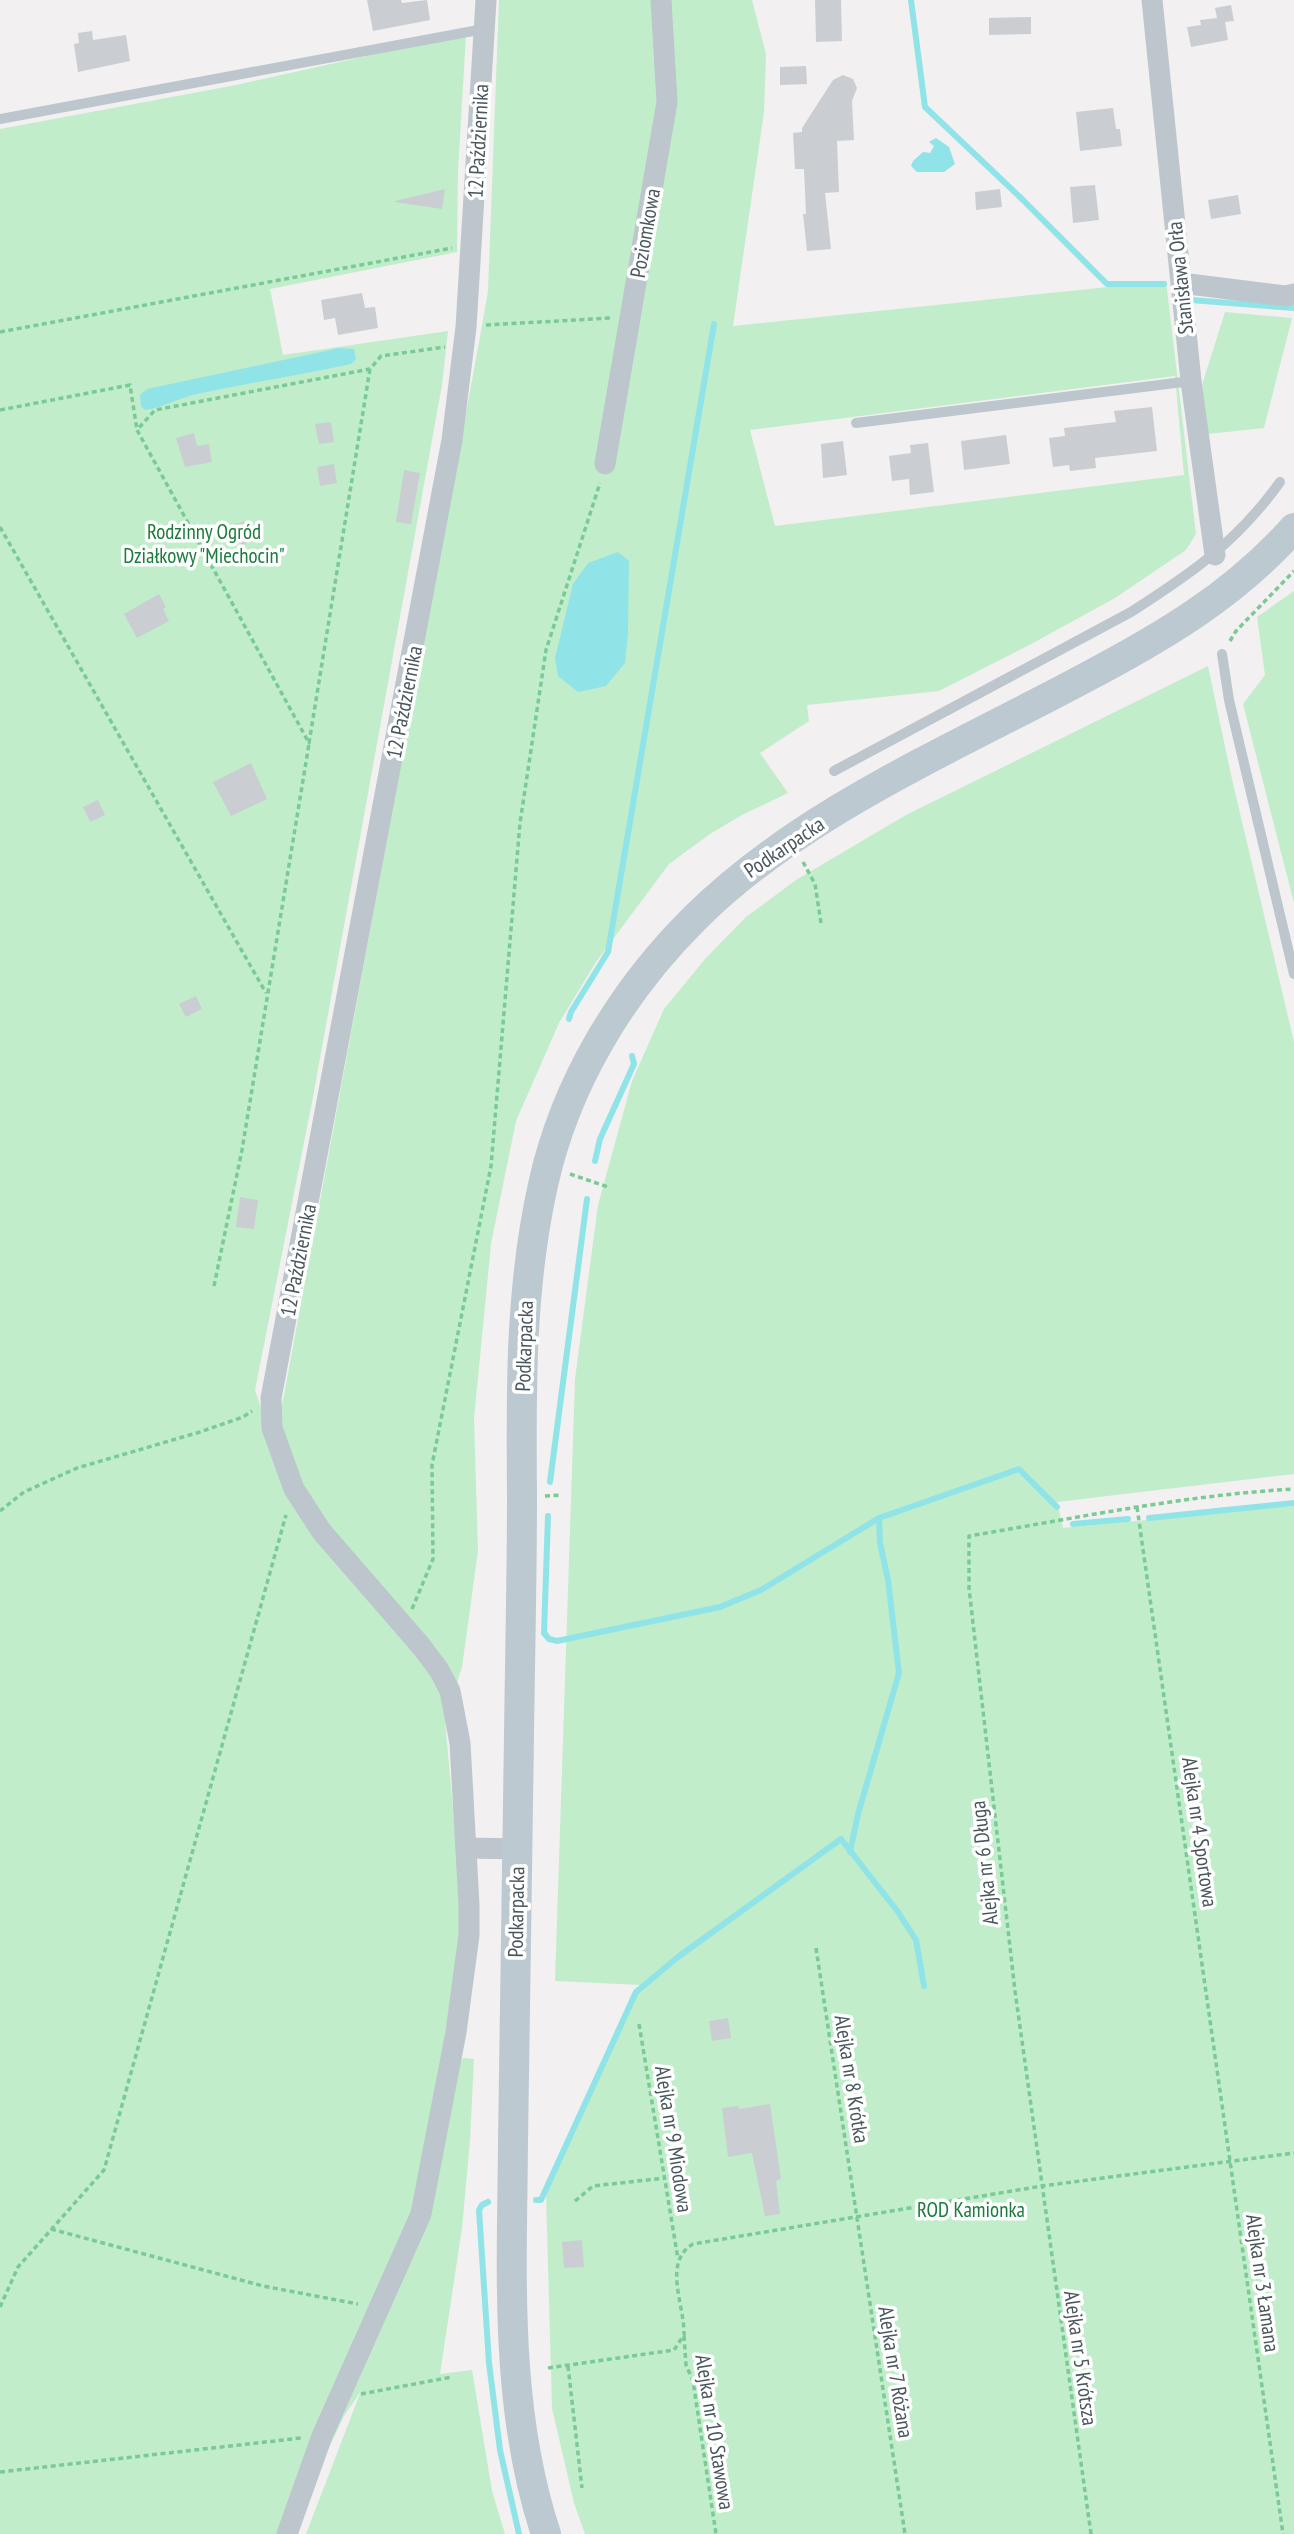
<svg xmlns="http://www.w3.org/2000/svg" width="1294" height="2534" font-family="'PT Sans Narrow',sans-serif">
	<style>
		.green { fill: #c1edcb; fill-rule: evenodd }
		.water { fill: #90e4e8 }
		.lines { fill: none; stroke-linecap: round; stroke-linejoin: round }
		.stream { stroke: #90e4e8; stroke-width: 6 }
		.building { fill: #caced2 }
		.path { stroke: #7aca96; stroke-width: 3.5; stroke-dasharray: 5 3.5; stroke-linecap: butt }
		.lane { stroke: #bcc6cc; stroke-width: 10 }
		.street { stroke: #bcc6cc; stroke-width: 21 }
		.secondary { stroke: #bcc9d1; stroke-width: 30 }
		.labels { text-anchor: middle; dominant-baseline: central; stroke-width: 7; stroke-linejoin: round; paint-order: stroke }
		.street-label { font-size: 21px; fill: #49565c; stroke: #fff }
		.park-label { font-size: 21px; fill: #1b7c3c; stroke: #fff }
	</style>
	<rect width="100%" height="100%" fill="#f2f0f0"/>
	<path class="green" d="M 499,0 L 752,0 L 766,54 L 764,112 L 733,326 L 1166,281 L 1196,534 L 1186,550 L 1115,598 L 1033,643 L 939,691 L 807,705 L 809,721 L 760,753 L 788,793 L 742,815 L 710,834 L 669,864 L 596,962 L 559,1023 L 516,1121 L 491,1244 L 474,1419 L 478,1551 L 462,1667 L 445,1721 L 462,1907 L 456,2069 L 463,2058 L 474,2059 L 470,2141 L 462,2228 L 440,2374 L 472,2370 L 492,2491 L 505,2534 L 306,2534 L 361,2391 L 344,2416 L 288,2534 L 0,2534 L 0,129 L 236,85 L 466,34 L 458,171 L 457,252 L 270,289 L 283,355 L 448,331 L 442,385 L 313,1097 L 255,1390 L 273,1446 L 284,1395 L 480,337 L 488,291 ZM 1175,376 L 1184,475 L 775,526 L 750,430 Z
		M 1225,312 L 1292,318 L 1264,428 L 1208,434 L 1202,385 Z
		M 1294,591 L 1294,903 L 1243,704 L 1265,675 L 1257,617 Z
		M 1208,666 L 1231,775 L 1294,1042 L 1294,1474 L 1057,1502 L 1063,1528 L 1294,1506 L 1294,2534 L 585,2534 L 574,2503 L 552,2408 L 546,2193 L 641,1985 L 555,1981 L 575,1379 L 598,1205 L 632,1081 L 664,1009 L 706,958 L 746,917 L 796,880 L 906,815 Z"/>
	<path class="water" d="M 936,138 L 949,147 L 955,164 L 944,172 L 917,172 L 911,166 L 913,161 L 923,152 L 930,153 L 934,146 L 929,142 Z
		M 339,348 L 354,349 L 356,359 L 351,364 C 300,375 248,383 197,394 C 179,398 162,408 145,410 L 141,406 L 140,395 L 147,389 Z
		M 618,552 L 629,561 L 628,633 L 625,663 L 606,686 L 578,692 L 558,676 L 555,658 L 573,584 L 588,563 Z"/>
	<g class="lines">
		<path class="stream" d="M 911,0 L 925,107 L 1022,199 L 1107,284 L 1164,284
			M 1191,300 L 1294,308
			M 569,1019 L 571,1012 L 608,952 L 714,324
			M 595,1161 L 600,1139 L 634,1064 L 632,1056
			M 550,1482 L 587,1199
			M 548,1516 L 544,1633 L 549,1639 L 557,1641 L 720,1607 L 761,1590 L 879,1518 L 1019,1469 L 1057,1507
			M 1149,1518 L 1294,1503
			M 1073,1524 L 1128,1519
			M 850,1852 L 858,1814 L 899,1673 L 888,1580 L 880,1543 L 879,1518
			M 536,2200 L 541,2200 L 636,1992 L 678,1957 L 841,1839 L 898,1912 L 916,1940 L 924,1986
			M 488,2202 L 482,2205 L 479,2210 L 489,2363 L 500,2450 L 519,2534"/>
	</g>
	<path class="building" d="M 367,0 L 401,0 L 402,3 L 427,0 L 430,20 L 373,31 Z
		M 815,0 L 841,0 L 842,41 L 816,42 Z
		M 1231,5 L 1234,21 L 1225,22 L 1228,40 L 1191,47 L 1187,27 L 1201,25 L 1200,20 L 1217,18 L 1215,8 Z
		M 1031,17 L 1031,34 L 989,35 L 989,18 Z
		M 92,31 L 93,40 L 126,35 L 130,61 L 78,72 L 74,44 L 79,43 L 78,33 Z
		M 806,66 L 807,84 L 780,85 L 780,67 Z
		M 843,75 L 853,79 L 857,88 L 852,101 L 854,140 L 837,141 L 839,192 L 825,193 L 831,249 L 807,251 L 803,214 L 806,214 L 804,169 L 795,169 L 793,133 L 802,132 L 802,128 L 833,80 Z
		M 1113,108 L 1116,129 L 1120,129 L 1122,146 L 1080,151 L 1076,112 Z
		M 1095,185 L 1099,220 L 1073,223 L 1070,187 Z
		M 445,189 L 442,209 L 395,202 L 395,201 Z
		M 1000,189 L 1002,207 L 976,210 L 975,192 Z
		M 1238,195 L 1241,214 L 1211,219 L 1208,200 Z
		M 362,293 L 365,308 L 375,307 L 378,328 L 338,335 L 335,318 L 324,320 L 321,300 Z
		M 1152,407 L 1157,451 L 1095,458 L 1096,468 L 1070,471 L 1069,465 L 1053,467 L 1049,438 L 1065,436 L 1064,428 L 1116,422 L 1114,411 Z
		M 331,422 L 334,442 L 319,444 L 315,424 Z
		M 194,433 L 197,446 L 209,444 L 212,462 L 185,467 L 176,438 Z
		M 1006,435 L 1010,464 L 964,470 L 961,441 Z
		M 843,441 L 847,475 L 823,478 L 821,444 Z
		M 928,443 L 934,492 L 910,495 L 909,479 L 892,481 L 889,456 L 911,453 L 910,445 Z
		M 334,464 L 337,483 L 320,486 L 317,467 Z
		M 404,470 L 420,473 L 411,524 L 396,522 Z
		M 250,520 L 257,540 L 241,545 L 235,524 Z
		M 159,594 L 166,607 L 163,609 L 169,621 L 137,638 L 124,614 Z
		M 251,763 L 267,799 L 231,816 L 213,782 Z
		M 98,800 L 105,815 L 90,822 L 83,807 Z
		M 196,996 L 202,1009 L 186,1017 L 179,1004 Z
		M 240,1197 L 258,1200 L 254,1229 L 236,1227 Z
		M 728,2018 L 731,2038 L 712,2041 L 709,2021 Z
		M 770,2104 L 781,2179 L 776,2181 L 780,2214 L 765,2216 L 752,2153 L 728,2157 L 722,2108 L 739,2106 L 739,2109 Z
		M 582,2240 L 584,2267 L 564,2268 L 562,2242 Z"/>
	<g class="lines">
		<path class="path" d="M 486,325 L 611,318
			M 0,332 L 452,248
			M 370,369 L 309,743 L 137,430 L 155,410 L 370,369 L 381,356 L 445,347
			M 0,410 L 130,385 L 137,430
			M 0,527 L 266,993
			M 1230,641 L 1236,631 L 1294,571
			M 803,862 L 815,884 L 821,923
			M 570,1174 L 608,1187
			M 214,1286 L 242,1150 L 309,744
			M 545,1496 L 561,1495
			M 1137,1507 L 1283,2534
			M 0,1511 L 24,1492 L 77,1468 L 200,1432 L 243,1417 L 252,1411
			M 412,1609 L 433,1559 L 432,1465 L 491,1166 L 520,823 L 546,650 L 600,483
			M 816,1948 L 905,2534
			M 639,2024 L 678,2259
			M 575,2201 L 593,2186 L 665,2178
			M 51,2229 L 263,2286 L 358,2304
			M 0,2307 L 18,2267 L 104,2170 L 286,1515
			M 684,2336 L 686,2365 L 693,2381 L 716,2534
			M 568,2366 L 582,2488
			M 548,2368 L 674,2350 L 684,2335 C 685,2306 662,2262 693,2244 L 1042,2186 L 1294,2153
			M 361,2394 L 452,2377
			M 0,2472 L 301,2438
			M 1091,2534 L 1015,1991 L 969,1588 L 969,1536 C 1077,1518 1185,1495 1294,1489"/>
		<path class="lane" d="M 0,119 L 484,29
			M 856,423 L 1191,381
			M 1222,654 L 1229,700 L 1294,974
			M 834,771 L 1131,612 C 1192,573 1237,542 1280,482"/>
		<path class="street" d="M 1152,0 L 1191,381 L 1215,555
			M 1181,283 L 1285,296 L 1294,294
			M 605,464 L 667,102 L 661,0
			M 467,1848 L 517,1849
			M 287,2534 L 322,2436 L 421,2214 L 456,2032 L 469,1935 L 469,1905 L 460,1743 L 450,1691 L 439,1670 L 421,1646 L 322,1532 L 294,1489 L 272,1428 L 271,1398 L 452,440 L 466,327 L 486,0"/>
		<path class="secondary" d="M 546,2534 C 504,2407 512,2274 513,2142 C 515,2006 517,1871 519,1735 C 520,1655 522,1575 522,1495 C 521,1391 520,1288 543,1185 C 565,1084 622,990 695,918 C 799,814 952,749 1081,680 C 1161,638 1233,596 1294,528"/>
	</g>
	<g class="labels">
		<g class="street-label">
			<text transform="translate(478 141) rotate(-87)">12 Października</text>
			<text transform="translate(645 233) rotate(-80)">Poziomkowa</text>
			<text transform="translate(1180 278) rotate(-96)">Stanisława Orła</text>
			<text transform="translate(404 702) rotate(-79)">12 Października</text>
			<text transform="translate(784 847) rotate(-34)">Podkarpacka</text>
			<text transform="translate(298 1260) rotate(-79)">12 Października</text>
			<text transform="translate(524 1346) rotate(-88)">Podkarpacka</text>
			<text transform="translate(1200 1832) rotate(82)">Alejka nr 4 Sportowa</text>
			<text transform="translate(984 1863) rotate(-96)">Alejka nr 6 Długa</text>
			<text transform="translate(516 1912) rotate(-89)">Podkarpacka</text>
			<text transform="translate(852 2079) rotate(81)">Alejka nr 8 Krótka</text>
			<text transform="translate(674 2139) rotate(81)">Alejka nr 9 Miodowa</text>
			<text transform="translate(1263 2283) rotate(82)">Alejka nr 3 Łamana</text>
			<text transform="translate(1081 2358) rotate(82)">Alejka nr 5 Krótsza</text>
			<text transform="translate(896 2372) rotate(81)">Alejka nr 7 Różana</text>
			<text transform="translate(715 2432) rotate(81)">Alejka nr 10 Stawowa</text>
		</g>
		<g class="park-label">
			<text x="204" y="531">Rodzinny Ogród<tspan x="204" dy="24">Działkowy "Miechocin"</tspan></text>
			<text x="971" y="2209">ROD Kamionka</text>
		</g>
	</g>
</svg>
